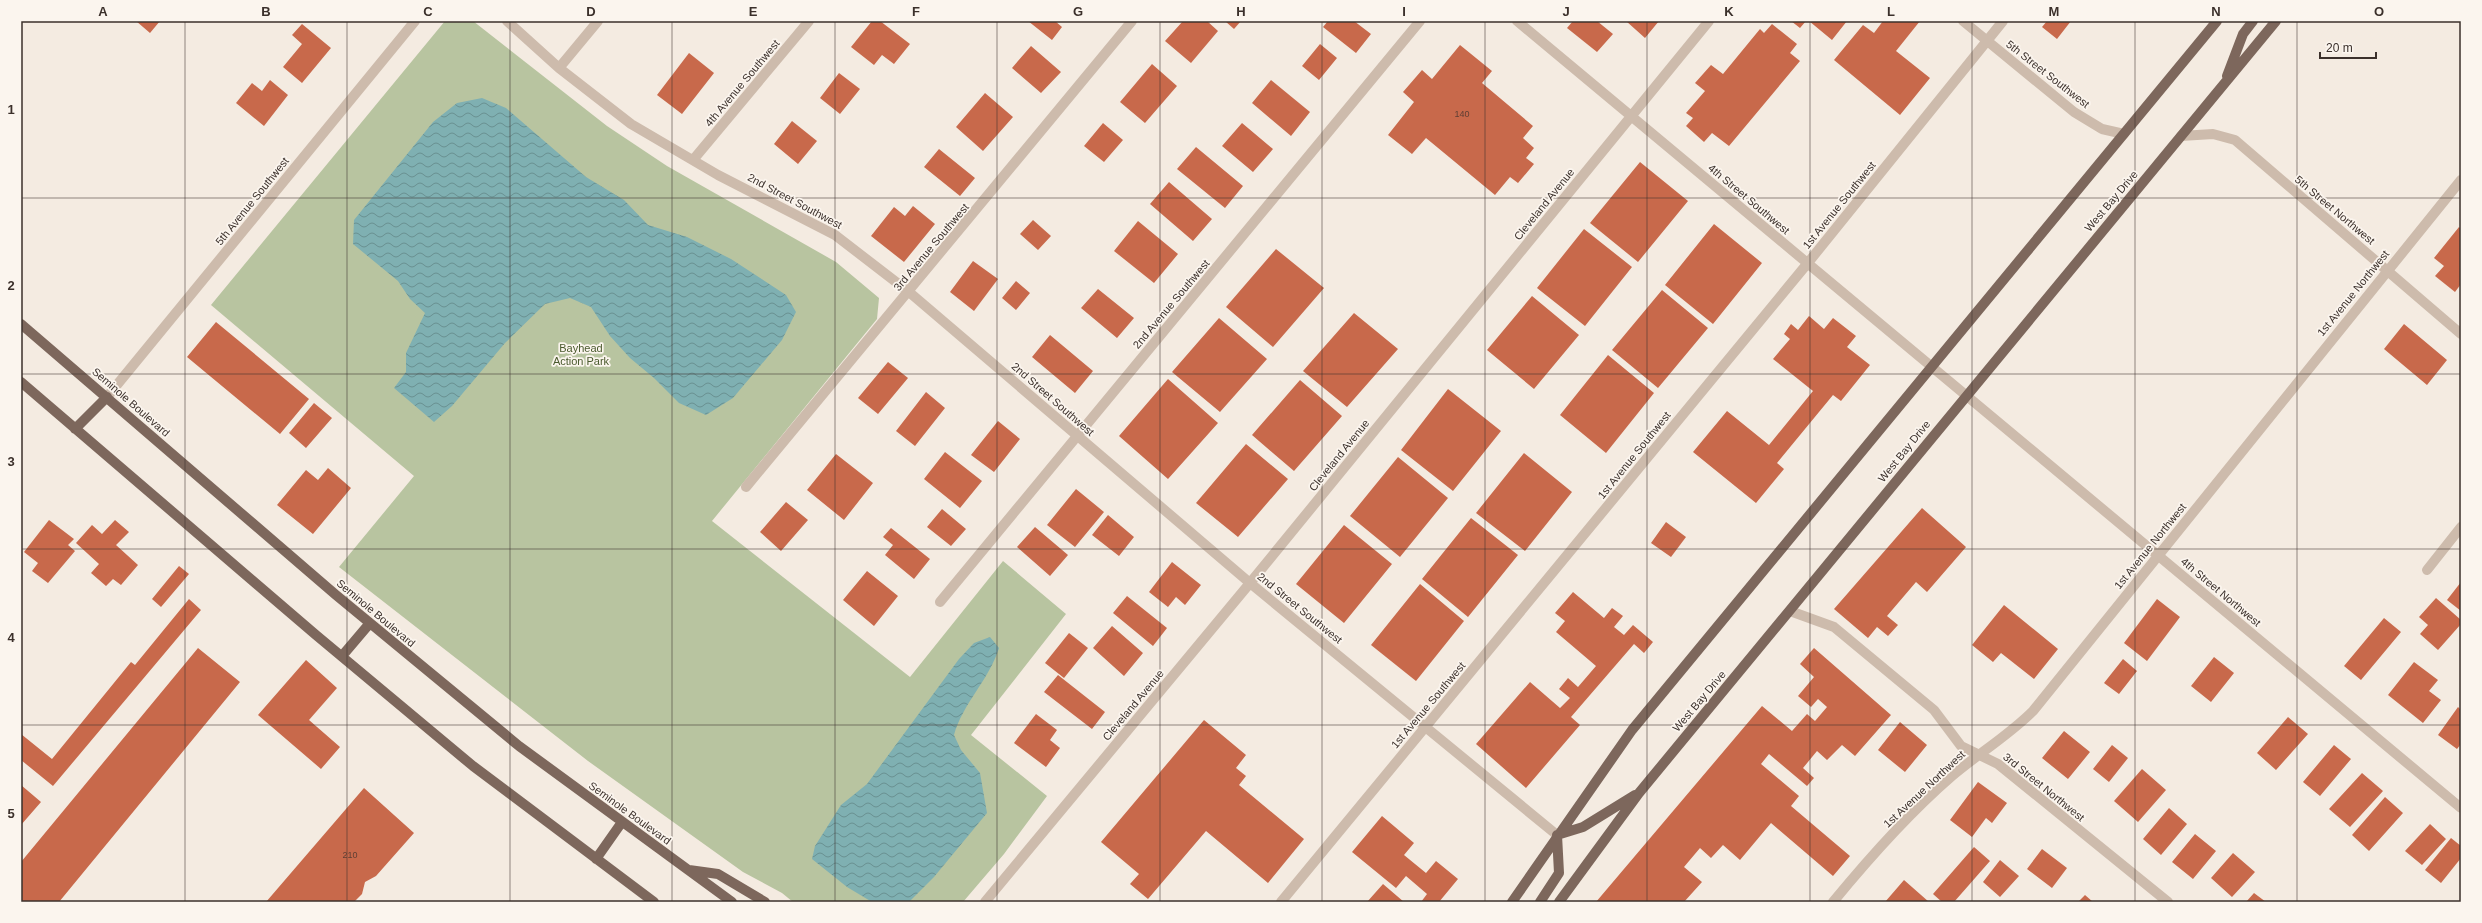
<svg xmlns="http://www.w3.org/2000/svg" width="2482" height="923" font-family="Arial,sans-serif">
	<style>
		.green { fill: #b8c4a0 }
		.water { fill: url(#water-waves) }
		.building { fill: #c8694b }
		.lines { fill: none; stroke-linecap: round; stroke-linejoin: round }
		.minor { stroke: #cdbbac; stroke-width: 10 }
		.major { stroke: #7d675c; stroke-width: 10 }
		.grid { fill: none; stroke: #3b302b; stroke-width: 1; stroke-opacity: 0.55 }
		.labels { text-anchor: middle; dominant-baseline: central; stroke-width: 3.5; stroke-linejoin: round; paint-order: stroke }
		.number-label { font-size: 9px; fill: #5e3e33 }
		.street-label { font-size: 11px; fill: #3b302b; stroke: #fbf5ee }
		.park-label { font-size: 11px; fill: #4a5a2e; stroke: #fbf5ee }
		.neatline { fill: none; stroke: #3b302b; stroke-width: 1.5 }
		.grid-label { font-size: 13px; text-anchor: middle; font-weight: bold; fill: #3b302b }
	</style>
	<defs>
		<pattern id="water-waves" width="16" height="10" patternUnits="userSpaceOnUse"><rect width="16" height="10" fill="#7fb0b2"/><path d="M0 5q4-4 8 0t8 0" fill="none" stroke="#699091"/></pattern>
	</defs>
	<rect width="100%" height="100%" fill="#f4ebe1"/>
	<path class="green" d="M 445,21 L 473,21 L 607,126 L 667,166 L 836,262 L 879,298 L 877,319 L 712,521 L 910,677 L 1003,561 L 1066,614 L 971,735 L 1047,796 L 1004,854 L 963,902 L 793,902 L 782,893 L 743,872 L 588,761 L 339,567 L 414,476 L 211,305 Z"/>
	<path class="water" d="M 482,98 L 506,108 L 586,177 L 624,200 L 648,225 L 687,237 L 731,259 L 786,295 L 796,312 L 782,340 L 733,398 L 706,415 L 679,403 L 654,378 L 630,358 L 610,336 L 591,307 L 570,298 L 545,304 L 505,343 L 452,406 L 434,422 L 394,388 L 406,372 L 406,353 L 425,313 L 410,299 L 398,281 L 353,244 L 354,220 L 433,122 L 457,103 Z
		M 990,637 L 999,648 C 989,680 963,703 954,735 L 961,750 L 980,773 L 987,813 L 934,877 L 909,902 L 872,902 L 847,887 L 812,859 L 815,846 L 841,805 L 867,784 L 959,659 L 974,643 Z"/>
	<path class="building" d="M 136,21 L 160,21 L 150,33 Z
		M 872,21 L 880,21 L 910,44 L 894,64 L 882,55 L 874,65 L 851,47 Z
		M 1028,21 L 1055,21 L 1062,27 L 1052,40 Z
		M 1183,21 L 1207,21 L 1218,31 L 1191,63 L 1165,41 Z
		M 1225,21 L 1241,21 L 1234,29 Z
		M 1328,21 L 1354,21 L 1371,34 L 1356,53 L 1323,27 Z
		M 1573,21 L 1597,21 L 1613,34 L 1597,52 L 1567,28 Z
		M 1626,21 L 1659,21 L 1645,38 Z
		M 1791,21 L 1806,21 L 1800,28 Z
		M 1809,21 L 1847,21 L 1832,40 Z
		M 1883,21 L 1920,21 L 1896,51 L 1930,78 L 1900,115 L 1834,60 L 1863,25 L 1874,33 Z
		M 2047,21 L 2071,21 L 2057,39 L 2042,27 Z
		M 302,24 L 331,48 L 302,83 L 283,67 L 302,44 L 292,35 Z
		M 1772,24 L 1797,44 L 1790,53 L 1800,61 L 1729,146 L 1712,133 L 1704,142 L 1686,126 L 1693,118 L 1686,113 L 1705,91 L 1695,83 L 1711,65 L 1723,74 L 1760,29 L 1764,33 Z
		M 1320,44 L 1337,58 L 1319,80 L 1302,66 Z
		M 1460,45 L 1492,71 L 1482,83 L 1533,126 L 1523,138 L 1534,148 L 1526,158 L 1534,164 L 1518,183 L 1510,177 L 1495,195 L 1426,138 L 1412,154 L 1388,135 L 1414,102 L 1403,92 L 1422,70 L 1432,79 Z
		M 1031,46 L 1061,72 L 1041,93 L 1012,68 Z
		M 689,53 L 714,73 L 682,114 L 657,95 Z
		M 1152,64 L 1177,86 L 1145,123 L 1120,102 Z
		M 839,73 L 860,89 L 840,114 L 820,98 Z
		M 270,80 L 288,95 L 264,126 L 236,103 L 252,83 L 262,91 Z
		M 1271,80 L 1310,112 L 1291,136 L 1252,103 Z
		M 985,93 L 1013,117 L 983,151 L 956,127 Z
		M 792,121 L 817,141 L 798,164 L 774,144 Z
		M 1103,123 L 1123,140 L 1104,162 L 1084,146 Z
		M 1242,123 L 1273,149 L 1253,172 L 1222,146 Z
		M 1196,147 L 1243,186 L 1225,208 L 1177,169 Z
		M 939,149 L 975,178 L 960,196 L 924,167 Z
		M 1640,162 L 1688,201 L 1638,262 L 1590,223 Z
		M 1169,182 L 1212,219 L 1193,241 L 1150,204 Z
		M 913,206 L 935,224 L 904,262 L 871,236 L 894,207 L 905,216 Z
		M 1033,220 L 1051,236 L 1038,250 L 1020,234 Z
		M 1138,221 L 1178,254 L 1154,283 L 1114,251 Z
		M 1714,224 L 1762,263 L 1713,324 L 1665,285 Z
		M 2459,227 L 2461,229 L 2461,284 L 2455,292 L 2435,276 L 2444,266 L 2434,258 Z
		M 1584,229 L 1632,267 L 1585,326 L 1537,288 Z
		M 1276,249 L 1324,288 L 1273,347 L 1226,307 Z
		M 973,261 L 998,279 L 974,311 L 950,292 Z
		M 1016,281 L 1030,293 L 1016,310 L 1002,298 Z
		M 1098,289 L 1134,318 L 1117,338 L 1081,308 Z
		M 1662,290 L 1708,328 L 1658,388 L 1612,350 Z
		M 1532,296 L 1579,335 L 1534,389 L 1487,350 Z
		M 1354,313 L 1398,349 L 1347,407 L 1303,371 Z
		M 1809,316 L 1824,329 L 1833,318 L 1856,336 L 1847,347 L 1870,365 L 1841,401 L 1833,395 L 1777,463 L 1784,469 L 1756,503 L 1693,452 L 1727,411 L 1769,445 L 1813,391 L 1773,359 L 1790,339 L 1784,334 L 1791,324 L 1798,330 Z
		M 1219,318 L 1267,359 L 1220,412 L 1172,372 Z
		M 216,322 L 309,399 L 280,434 L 187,357 Z
		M 2404,324 L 2447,360 L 2427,385 L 2384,349 Z
		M 1050,335 L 1093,371 L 1075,393 L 1032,357 Z
		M 1608,355 L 1654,393 L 1606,453 L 1560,415 Z
		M 888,362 L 908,378 L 878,414 L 858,398 Z
		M 1168,379 L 1218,423 L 1168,479 L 1119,436 Z
		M 1300,380 L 1342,416 L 1294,471 L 1252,435 Z
		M 1448,389 L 1501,431 L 1453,491 L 1401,450 Z
		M 926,392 L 945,408 L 915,446 L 896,431 Z
		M 314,403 L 332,418 L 306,448 L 289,433 Z
		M 998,421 L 1020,439 L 994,472 L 971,455 Z
		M 1246,444 L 1288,479 L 1238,537 L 1196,503 Z
		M 945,452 L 982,481 L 960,508 L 924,479 Z
		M 1524,453 L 1572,492 L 1525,551 L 1476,513 Z
		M 836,454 L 873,483 L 844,520 L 807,490 Z
		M 1398,457 L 1448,498 L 1400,557 L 1350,516 Z
		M 328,468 L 351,488 L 313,534 L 277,505 L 306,470 L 318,480 Z
		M 1076,489 L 1104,512 L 1075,547 L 1047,525 Z
		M 786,502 L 808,520 L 781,551 L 760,532 Z
		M 1922,508 L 1966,547 L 1927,592 L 1916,582 L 1887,616 L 1898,625 L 1888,636 L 1877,627 L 1868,638 L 1834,609 Z
		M 942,509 L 966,529 L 951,546 L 927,527 Z
		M 1108,515 L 1134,537 L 1119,556 L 1092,535 Z
		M 1471,518 L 1518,555 L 1468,617 L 1422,579 Z
		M 49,520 L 74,539 L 68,545 L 75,551 L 48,583 L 32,571 L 38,563 L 24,552 Z
		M 115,520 L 129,532 L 116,545 L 138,565 L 121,585 L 113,579 L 106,586 L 91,573 L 99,564 L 76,543 L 92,525 L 102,534 Z
		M 1666,522 L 1686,537 L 1671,557 L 1651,543 Z
		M 1344,525 L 1392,564 L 1344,623 L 1296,584 Z
		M 1035,527 L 1068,555 L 1050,576 L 1017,547 Z
		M 891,528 L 930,559 L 914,579 L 885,555 L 893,545 L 883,537 Z
		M 1172,562 L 1201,585 L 1185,605 L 1176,597 L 1168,607 L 1149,592 Z
		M 179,566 L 189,574 L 161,607 L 152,599 Z
		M 867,571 L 898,596 L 874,626 L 843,600 Z
		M 2461,582 L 2461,611 L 2447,600 Z
		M 1420,584 L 1464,621 L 1416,681 L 1371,645 Z
		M 1573,592 L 1604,618 L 1612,608 L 1623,616 L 1614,627 L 1624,635 L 1633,625 L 1653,642 L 1644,653 L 1634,644 L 1571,717 L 1580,725 L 1526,788 L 1476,744 L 1530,682 L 1560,708 L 1570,698 L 1559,689 L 1568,678 L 1578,687 L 1596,666 L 1556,632 L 1565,621 L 1555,613 Z
		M 1127,596 L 1167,628 L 1153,646 L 1113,613 Z
		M 2436,598 L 2461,620 L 2461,624 L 2438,650 L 2420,634 L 2428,625 L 2419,617 Z
		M 189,599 L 201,610 L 53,786 L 21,760 L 21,734 L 52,759 L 131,662 L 135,665 Z
		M 2157,599 L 2180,617 L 2147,661 L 2124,643 Z
		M 2004,605 L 2058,649 L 2034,679 L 2001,653 L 1993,662 L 1972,645 Z
		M 2384,618 L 2401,632 L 2361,680 L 2344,666 Z
		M 1112,626 L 1143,653 L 1124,676 L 1093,648 Z
		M 1069,633 L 1088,648 L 1064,678 L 1045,663 Z
		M 198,648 L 240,682 L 59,902 L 21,902 L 21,862 Z
		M 1814,648 L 1891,715 L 1855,756 L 1842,745 L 1827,760 L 1817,751 L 1803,768 L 1814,778 L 1807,786 L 1769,754 L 1761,764 L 1799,796 L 1791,806 L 1850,856 L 1833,876 L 1771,823 L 1740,860 L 1723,845 L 1711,858 L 1700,848 L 1684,867 L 1702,882 L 1684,902 L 1596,902 L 1762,706 L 1792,731 L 1807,714 L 1815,721 L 1827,707 L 1818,699 L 1811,707 L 1798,696 L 1814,677 L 1800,664 Z
		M 2214,657 L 2234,673 L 2211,702 L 2191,686 Z
		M 2123,659 L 2137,671 L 2119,694 L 2104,683 Z
		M 306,660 L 337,688 L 309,720 L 340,747 L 321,769 L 258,715 Z
		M 2414,662 L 2438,680 L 2429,691 L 2441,700 L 2423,723 L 2388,695 Z
		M 1058,675 L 1105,712 L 1092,729 L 1044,692 Z
		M 2458,707 L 2461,710 L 2461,744 L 2457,749 L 2438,735 Z
		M 1036,714 L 1057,730 L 1050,740 L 1060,748 L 1046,767 L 1014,743 Z
		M 2288,717 L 2308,734 L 2276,770 L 2257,753 Z
		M 1204,720 L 1246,755 L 1236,768 L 1246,776 L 1239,785 L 1304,839 L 1268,883 L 1206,831 L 1148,899 L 1130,884 L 1139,874 L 1101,842 Z
		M 1900,722 L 1927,745 L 1905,772 L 1878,750 Z
		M 2064,731 L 2090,752 L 2068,779 L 2042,758 Z
		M 2112,745 L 2128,758 L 2109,782 L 2093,769 Z
		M 2334,745 L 2351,759 L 2320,796 L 2303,782 Z
		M 2142,769 L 2166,790 L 2138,822 L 2114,801 Z
		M 2362,773 L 2383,791 L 2350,827 L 2329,809 Z
		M 1978,782 L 2007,803 L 1992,823 L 1986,818 L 1972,837 L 1950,820 Z
		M 21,785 L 41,802 L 21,825 Z
		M 364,788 L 414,833 L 376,876 L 365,882 L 362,894 L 354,902 L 266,902 Z
		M 2385,797 L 2403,813 L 2369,851 L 2352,835 Z
		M 2169,808 L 2187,824 L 2161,855 L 2143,839 Z
		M 1382,816 L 1414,843 L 1404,855 L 1426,873 L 1436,861 L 1458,879 L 1439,902 L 1421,902 L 1427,894 L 1406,876 L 1396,888 L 1352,852 Z
		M 2430,824 L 2446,839 L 2422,865 L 2405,851 Z
		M 2195,834 L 2216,851 L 2193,879 L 2172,862 Z
		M 2451,838 L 2461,846 L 2461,858 L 2441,883 L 2425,870 Z
		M 1974,847 L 1990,861 L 1954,902 L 1942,902 L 1933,894 Z
		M 2042,849 L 2067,868 L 2052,888 L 2027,869 Z
		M 2233,853 L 2255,872 L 2232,897 L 2211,878 Z
		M 2000,860 L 2019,876 L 2000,897 L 1983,882 Z
		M 1904,880 L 1929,902 L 1885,902 Z
		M 1383,884 L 1404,902 L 1367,902 Z
		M 2254,893 L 2266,902 L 2246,902 Z
		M 2085,895 L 2093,902 L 2078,902 Z"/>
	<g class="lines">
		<path class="minor" d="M 507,21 L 559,68 L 631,124 L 718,175 L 835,235 L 909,292 L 1250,583 L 1557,835
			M 1517,21 L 2461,808
			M 1963,21 L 2074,112 L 2102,129 L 2124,134
			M 559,68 L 598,21
			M 2181,136 L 2213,134 L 2235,140 L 2461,334
			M 693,160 L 809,21
			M 107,397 L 415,21
			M 746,487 L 1132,21
			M 2427,570 L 2461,527
			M 940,602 L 1420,21
			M 1790,611 L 1834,627 L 1934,710 L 1961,746 L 1998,764 L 2168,902
			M 985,902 L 1250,583 L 1709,21
			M 1281,902 L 1807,264 L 2003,21
			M 1833,902 C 1870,857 1908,814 1952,776 C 1979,753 2008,736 2033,711 L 2461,180"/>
		<path class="major" d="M 2227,76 L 2243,34 L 2253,21
			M 21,324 L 336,595 L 519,746 L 732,902
			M 21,382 L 316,635 L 473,766 L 654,902
			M 75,429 L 107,397
			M 342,656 L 370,623
			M 1557,835 L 1583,827 L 1635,795
			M 596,859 L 622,822
			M 689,870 L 718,874 L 765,902
			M 1512,902 L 1632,730 L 2217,21
			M 1540,902 L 1559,873 L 1557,835
			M 1559,902 L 1639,793 L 2276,21"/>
	</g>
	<path class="grid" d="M 185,21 L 185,902M 347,21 L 347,902M 510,21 L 510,902M 672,21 L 672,902M 835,21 L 835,902M 997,21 L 997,902M 1160,21 L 1160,902M 1322,21 L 1322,902M 1485,21 L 1485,902M 1647,21 L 1647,902M 1810,21 L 1810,902M 1972,21 L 1972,902M 2135,21 L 2135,902M 2297,21 L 2297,902M 21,198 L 2461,198M 21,374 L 2461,374M 21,549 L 2461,549M 21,725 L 2461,725"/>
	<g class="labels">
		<g class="number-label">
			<text x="1462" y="114">140</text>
			<text x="350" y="855">210</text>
		</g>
		<g class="street-label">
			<text transform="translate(2048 74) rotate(38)">5th Street Southwest</text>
			<text transform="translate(742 83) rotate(-50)">4th Avenue Southwest</text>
			<text transform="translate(1749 199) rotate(40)">4th Street Southwest</text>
			<text transform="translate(252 201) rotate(-51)">5th Avenue Southwest</text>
			<text transform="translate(795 201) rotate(28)">2nd Street Southwest</text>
			<text transform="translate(2111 201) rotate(-50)">West Bay Drive</text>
			<text transform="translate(1544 204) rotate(-51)">Cleveland Avenue</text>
			<text transform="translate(1839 205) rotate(-51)">1st Avenue Southwest</text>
			<text transform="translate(2335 210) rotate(40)">5th Street Northwest</text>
			<text transform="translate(931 247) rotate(-50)">3rd Avenue Southwest</text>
			<text transform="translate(2353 293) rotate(-51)">1st Avenue Northwest</text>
			<text transform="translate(1171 304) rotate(-50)">2nd Avenue Southwest</text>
			<text transform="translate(1053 399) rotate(41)">2nd Street Southwest</text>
			<text transform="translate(131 402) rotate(41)">Seminole Boulevard</text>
			<text transform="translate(1904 451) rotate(-51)">West Bay Drive</text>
			<text transform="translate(1339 455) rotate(-51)">Cleveland Avenue</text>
			<text transform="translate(1634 455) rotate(-51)">1st Avenue Southwest</text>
			<text transform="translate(2150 546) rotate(-51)">1st Avenue Northwest</text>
			<text transform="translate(2221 592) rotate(40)">4th Street Northwest</text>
			<text transform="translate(1300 608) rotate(39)">2nd Street Southwest</text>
			<text transform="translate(376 613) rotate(40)">Seminole Boulevard</text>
			<text transform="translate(1699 701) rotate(-50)">West Bay Drive</text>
			<text transform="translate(1133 705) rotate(-50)">Cleveland Avenue</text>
			<text transform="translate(1428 705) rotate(-50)">1st Avenue Southwest</text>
			<text transform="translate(2044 787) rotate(39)">3rd Street Northwest</text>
			<text transform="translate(1924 789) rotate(-43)">1st Avenue Northwest</text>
			<text transform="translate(630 813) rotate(36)">Seminole Boulevard</text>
		</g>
		<g class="park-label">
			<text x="581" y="348">Bayhead<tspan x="581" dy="13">Action Park</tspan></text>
		</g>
	</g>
	<rect width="2482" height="923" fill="none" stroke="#fbf5ee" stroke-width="44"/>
	<path d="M2320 52v6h56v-6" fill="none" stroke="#3b302b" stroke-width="2"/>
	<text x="2326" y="52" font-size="12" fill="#3b302b" stroke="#fbf5ee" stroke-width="3" paint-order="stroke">20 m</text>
	<rect x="22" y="22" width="2438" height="879" class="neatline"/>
	<g class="grid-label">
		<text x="103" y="16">A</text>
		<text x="266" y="16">B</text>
		<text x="428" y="16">C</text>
		<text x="591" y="16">D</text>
		<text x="753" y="16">E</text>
		<text x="916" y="16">F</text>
		<text x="1078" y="16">G</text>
		<text x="1241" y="16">H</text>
		<text x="1404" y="16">I</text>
		<text x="1566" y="16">J</text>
		<text x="1729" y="16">K</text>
		<text x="1891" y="16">L</text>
		<text x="2054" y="16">M</text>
		<text x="2216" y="16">N</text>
		<text x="2379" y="16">O</text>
		<text x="11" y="114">1</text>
		<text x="11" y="290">2</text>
		<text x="11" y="466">3</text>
		<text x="11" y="642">4</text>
		<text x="11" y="818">5</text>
	</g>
</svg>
